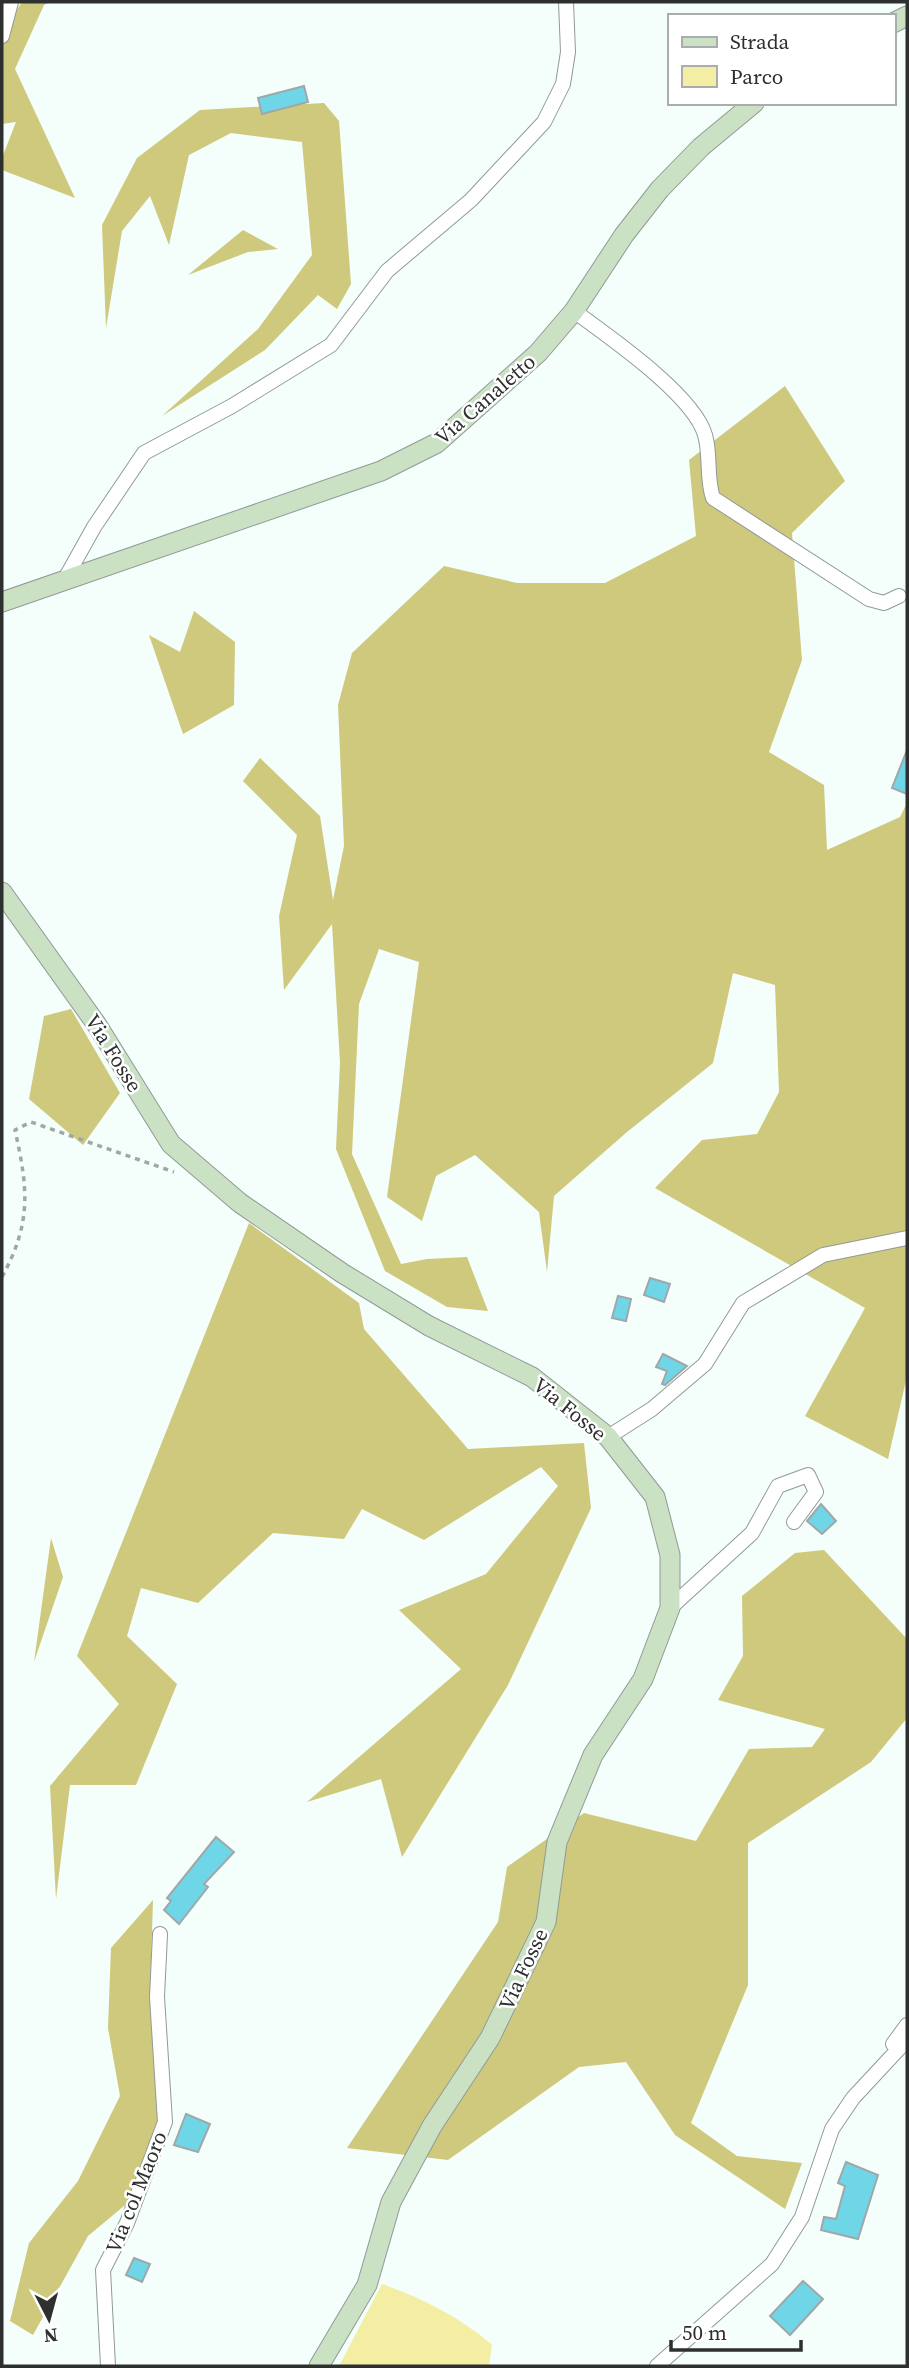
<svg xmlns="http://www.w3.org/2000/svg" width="909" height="2368" font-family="'Source Serif 4',serif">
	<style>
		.green { fill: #f3eea4 }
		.forest { fill: #cec97c }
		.building { fill: #6fd6e8; stroke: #9fa8a9; stroke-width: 2 }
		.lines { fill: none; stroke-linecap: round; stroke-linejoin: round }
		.street-casing { stroke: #919a97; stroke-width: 16 }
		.secondary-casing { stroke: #919a97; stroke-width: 21 }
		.path { stroke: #a0a7a5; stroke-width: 3.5; stroke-dasharray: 5 5; stroke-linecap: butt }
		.street { stroke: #fff; stroke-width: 14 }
		.secondary { stroke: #cae1c4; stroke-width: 19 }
		.labels { text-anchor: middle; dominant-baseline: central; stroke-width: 5; stroke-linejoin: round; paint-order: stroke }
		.street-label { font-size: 21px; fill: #2d302f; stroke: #fff }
	</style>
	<rect width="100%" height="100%" fill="#f4fefb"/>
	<path class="green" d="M 382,2284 C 422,2298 460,2317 492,2345 L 489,2366 L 339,2366 Z"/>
	<path class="forest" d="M 22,2 L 49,2 L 44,5 L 15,69 L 75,198 L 2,170 L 2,158 L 16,122 L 2,124 L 2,32 Z
		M 324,103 L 339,121 L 351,284 L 337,309 L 318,295 L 265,350 L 162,416 L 258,329 L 312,255 L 302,142 L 231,133 L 189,155 L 169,245 L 150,196 L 122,231 L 106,328 L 102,225 L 137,158 L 200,110 Z
		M 243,230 L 278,249 L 248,252 L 188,275 Z
		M 785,386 L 845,481 L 792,533 L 802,660 L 769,752 L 824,785 L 827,850 L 900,817 L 907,803 L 907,1376 L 888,1459 L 805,1416 L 865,1308 L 655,1188 L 702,1140 L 757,1134 L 779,1092 L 775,985 L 733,973 L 713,1063 L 627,1132 L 554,1196 L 547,1272 L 539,1212 L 475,1155 L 436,1176 L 422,1221 L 387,1197 L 419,962 L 379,949 L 359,1004 L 352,1154 L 401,1264 L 427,1259 L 467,1257 L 488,1311 L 447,1307 L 385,1271 L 336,1149 L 340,1063 L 332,924 L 284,990 L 279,916 L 297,835 L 243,781 L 260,758 L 320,816 L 333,900 L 344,846 L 338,705 L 352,653 L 444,566 L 517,583 L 605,583 L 696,536 L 689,460 Z
		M 194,611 L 235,642 L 234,705 L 183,734 L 149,635 L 180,652 Z
		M 71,1009 L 120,1093 L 83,1145 L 29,1099 L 44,1016 Z
		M 249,1223 L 359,1303 L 364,1329 L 468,1449 L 584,1443 L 591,1508 L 508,1685 L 402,1857 L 381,1779 L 307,1802 L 461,1669 L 399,1610 L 486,1574 L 558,1486 L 541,1467 L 424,1540 L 362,1509 L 344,1539 L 273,1533 L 198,1603 L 141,1588 L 127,1636 L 177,1684 L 136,1785 L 70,1785 L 56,1899 L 50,1786 L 119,1704 L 77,1656 Z
		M 51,1538 L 63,1577 L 34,1662 Z
		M 824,1550 L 907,1639 L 907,1718 L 871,1762 L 748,1843 L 748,1985 L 691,2123 L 737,2156 L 802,2163 L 785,2209 L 675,2135 L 626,2062 L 579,2067 L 448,2160 L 347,2148 L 498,1922 L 507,1867 L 584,1813 L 696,1841 L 749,1749 L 812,1747 L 825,1729 L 718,1700 L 743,1656 L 742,1596 L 795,1553 Z
		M 153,1900 L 150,1994 L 164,2097 L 142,2191 L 88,2236 L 33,2335 L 10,2321 L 29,2243 L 78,2181 L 120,2096 L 108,2028 L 111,1948 Z"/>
	<path class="building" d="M 304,86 L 308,102 L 262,114 L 258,98 Z
		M 907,750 L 907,794 L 892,788 Z
		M 650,1278 L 670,1284 L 664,1302 L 644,1295 Z
		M 618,1296 L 631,1299 L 626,1321 L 612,1318 Z
		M 663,1354 L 687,1366 L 665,1385 L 662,1384 L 667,1371 L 656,1367 Z
		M 821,1504 L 836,1521 L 822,1534 L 807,1521 Z
		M 216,1837 L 234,1852 L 204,1884 L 208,1887 L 179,1924 L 164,1910 L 171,1901 L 167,1898 Z
		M 186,2114 L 210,2124 L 198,2152 L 174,2145 Z
		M 846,2162 L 878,2175 L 858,2239 L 821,2230 L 824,2217 L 836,2219 L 845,2186 L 838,2183 Z
		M 134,2258 L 150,2264 L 142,2282 L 126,2275 Z
		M 803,2281 L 823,2299 L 790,2335 L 770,2316 Z"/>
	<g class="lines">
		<g class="street-casing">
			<path id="street" d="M 2,36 L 11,2
				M 574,311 C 608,336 694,395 705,435 C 711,455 706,478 713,498 L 869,599 L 884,603 L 899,596
				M 65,579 L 94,527 L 144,453 L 232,406 L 331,345 L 387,271 L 471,200 L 544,122 L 563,84 L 568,52 L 566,2
				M 608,1437 L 652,1409 L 705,1364 L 743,1303 L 823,1255 L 907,1238
				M 670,1608 L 752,1533 L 778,1486 L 808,1475 L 816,1492 L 794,1522
				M 893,2044 L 907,2025
				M 108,2366 L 103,2270 L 127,2223 L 165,2122 L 157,1997 L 160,1934
				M 657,2366 L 772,2264 L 802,2217 L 832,2129 L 853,2098 L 907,2040"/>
		</g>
		<g class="secondary-casing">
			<path id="secondary" d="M 893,23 L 907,16
				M 2,602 L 381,471 L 437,443 L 538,353 L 574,311 L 624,235 L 660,189 L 701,147 L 754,103
				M 2,892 L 97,1025 L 171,1144 L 240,1203 L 342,1273 L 429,1326 L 532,1377 L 608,1437 L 655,1497 L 670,1555 L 670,1608 L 643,1679 L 593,1755 L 557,1842 L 546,1922 L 490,2038 L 432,2126 L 391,2202 L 367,2285 L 319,2366"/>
		</g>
		<path class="path" d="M 2,1277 C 32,1222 28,1189 15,1130 L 31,1122 L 174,1172"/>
		<use href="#street" class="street"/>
		<use href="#secondary" class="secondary"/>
	</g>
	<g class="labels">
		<g class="street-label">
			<text transform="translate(485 399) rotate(-41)">Via Canaletto</text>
			<text transform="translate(114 1053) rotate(58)">Via Fosse</text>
			<text transform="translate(570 1409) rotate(39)">Via Fosse</text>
			<text transform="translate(523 1969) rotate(-65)">Via Fosse</text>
			<text transform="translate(136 2192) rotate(-68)">Via col Maoro</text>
		</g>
	</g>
	<rect width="909" height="2368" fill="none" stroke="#2d302f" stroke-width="7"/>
	<rect x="668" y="14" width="228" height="91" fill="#ffffff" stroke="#abacac" stroke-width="2"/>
	<rect x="682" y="37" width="35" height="10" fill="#cae1c4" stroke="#abacac" stroke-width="2"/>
	<text x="730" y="49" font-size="21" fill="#2d302f">Strada</text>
	<rect x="682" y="66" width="35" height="21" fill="#f3eea4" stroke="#abacac" stroke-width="2"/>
	<text x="730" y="84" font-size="21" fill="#2d302f">Parco</text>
	<g transform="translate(49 2319) rotate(174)" stroke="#ffffff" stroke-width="5" paint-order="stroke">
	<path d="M0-5L12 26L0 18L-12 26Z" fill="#2d302f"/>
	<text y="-10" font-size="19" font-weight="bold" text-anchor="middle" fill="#2d302f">N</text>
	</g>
	<path d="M671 2340v10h130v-10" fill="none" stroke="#2d302f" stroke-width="3.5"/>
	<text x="682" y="2340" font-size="21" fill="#2d302f" stroke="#ffffff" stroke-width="5" paint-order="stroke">50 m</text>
</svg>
